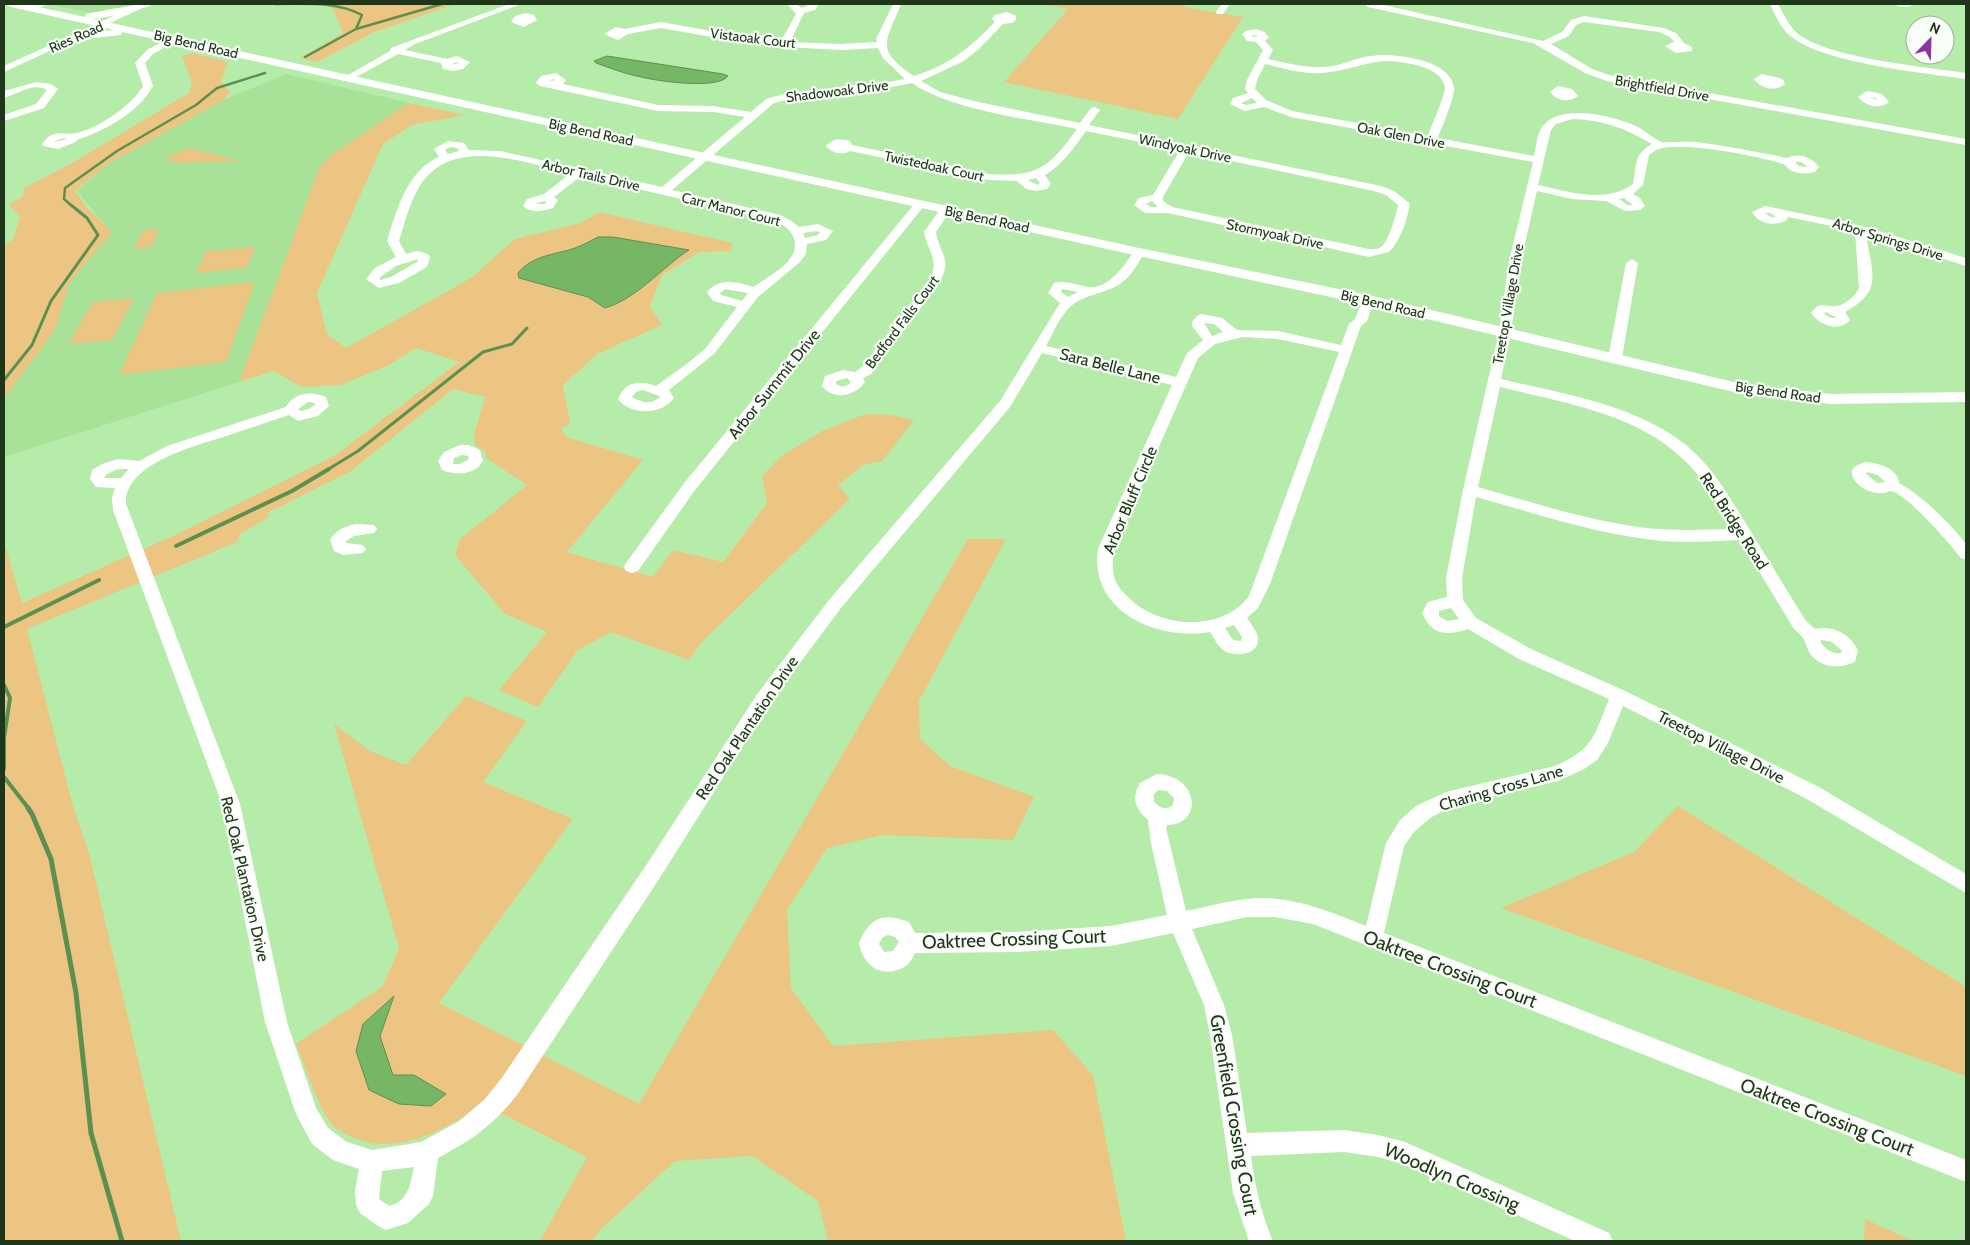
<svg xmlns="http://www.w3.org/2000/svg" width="1970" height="1245" font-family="Cabin,sans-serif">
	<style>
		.built { fill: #a7e298 }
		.green { fill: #ecc583 }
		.water { fill: #76b766; stroke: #5c9050 }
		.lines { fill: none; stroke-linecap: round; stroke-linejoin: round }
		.stream-far3 { stroke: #5c9050; stroke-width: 2.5 }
		.stream-far2 { stroke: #5c9050; stroke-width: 3 }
		.stream-far1 { stroke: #5c9050; stroke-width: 4 }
		.stream { stroke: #5c9050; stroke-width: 5 }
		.minor { fill: #fff; fill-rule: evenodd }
		.major { fill: #fff; fill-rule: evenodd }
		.labels { text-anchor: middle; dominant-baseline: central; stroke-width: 4.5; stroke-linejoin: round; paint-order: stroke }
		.far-street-label { font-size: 14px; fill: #20361b; stroke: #f8fdf7 }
		.street-label { font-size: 16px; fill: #20361b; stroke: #f8fdf7 }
		.near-street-label { font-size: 19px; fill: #20361b; stroke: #f8fdf7 }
	</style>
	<rect width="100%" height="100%" fill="#b6eca9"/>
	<path class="built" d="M 53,4 L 133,4 L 123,8 L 91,13 L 52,5 Z
		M 286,74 L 409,103 L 333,154 L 320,166 L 239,382 L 4,457 L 4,361 L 107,227 L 77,191 L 108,164 L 223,100 Z"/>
	<path class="green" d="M 331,4 L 456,4 L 374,32 L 317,62 L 300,58 L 343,33 Z
		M 1043,4 L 1185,4 L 1184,7 L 1243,17 L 1178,119 L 1004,82 L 1068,9 Z
		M 193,53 L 228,62 L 221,81 L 230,93 L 223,100 L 108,164 L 75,191 L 88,209 L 112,232 L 69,283 L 55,330 L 4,398 L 4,246 L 13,239 L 20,217 L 8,204 L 23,197 L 24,188 L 72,163 L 189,93 L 192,83 L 182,56 Z
		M 409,103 L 465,115 L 412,125 L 383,144 L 317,293 L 327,334 L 346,348 L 471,278 L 515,239 L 581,223 L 599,212 L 732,243 L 731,251 L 700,252 L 662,275 L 650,306 L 662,325 L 597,354 L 563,385 L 570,424 L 561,428 L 566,437 L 643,460 L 567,552 L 653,577 L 673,550 L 723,562 L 767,503 L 762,476 L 780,457 L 822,431 L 865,414 L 891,415 L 914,420 L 882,461 L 863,465 L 838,485 L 850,499 L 702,642 L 689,660 L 611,632 L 578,650 L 538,707 L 499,690 L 547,632 L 505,614 L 455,555 L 460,539 L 527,485 L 486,458 L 485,451 L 475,445 L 474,435 L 485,397 L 453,389 L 351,471 L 267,513 L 269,517 L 240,534 L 237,542 L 27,629 L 73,806 L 89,853 L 181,1241 L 4,1241 L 4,542 L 22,603 L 175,535 L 334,456 L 459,362 L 416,348 L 387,366 L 341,385 L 302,387 L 273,371 L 239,382 L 320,166 L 333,154 Z
		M 184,149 L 193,149 L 241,161 L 178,163 L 168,161 L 168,157 Z
		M 160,229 L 151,247 L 133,249 L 144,230 Z
		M 255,247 L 247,268 L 196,273 L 206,251 Z
		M 255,282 L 226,362 L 119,375 L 157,293 Z
		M 134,298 L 112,340 L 68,344 L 93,302 Z
		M 968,539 L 1006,539 L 919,701 L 920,739 L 950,766 L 1034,797 L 1013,840 L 883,835 L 827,848 L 787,910 L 791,988 L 833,1046 L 1053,1030 L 1093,1075 L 1126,1241 L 828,1241 L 818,1201 L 752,1156 L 675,1161 L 600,1230 L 592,1241 L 540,1241 L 587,1157 L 483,1104 C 446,1130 393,1159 348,1135 C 343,1132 335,1129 332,1125 C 315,1101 307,1070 296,1044 L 383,986 L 399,948 L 334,724 L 370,751 L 406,765 L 466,696 L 527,721 L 483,782 L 573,819 L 439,1003 L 639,1104 Z
		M 1678,806 L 1966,987 L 1966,1076 L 1501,908 L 1634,852 Z
		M 1865,1219 L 1913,1241 L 1864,1241 Z"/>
	<path class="water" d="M 607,56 L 723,74 L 728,76 C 718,90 657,81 641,77 C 625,74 610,68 596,63 L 594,61 Z
		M 598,237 L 613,237 L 689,250 C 661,268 638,298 605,308 L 588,297 L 519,278 L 518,273 C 531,257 550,255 569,250 C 579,247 589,242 598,237 Z
		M 394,996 L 380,1036 L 393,1075 L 414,1075 L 446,1094 L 431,1106 L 399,1104 L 369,1090 L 356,1051 L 363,1024 Z"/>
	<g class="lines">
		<path class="stream-far3" d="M 275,4 C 305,4 335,1 362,15 L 356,29 L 305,57
			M 356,29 L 442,4
			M 72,206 L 64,199 L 65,188 L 117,151 L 196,105 L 217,88 L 265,73"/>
		<path class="stream-far2" d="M 4,380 L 32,345 L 51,301 L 98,235 L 87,218 L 71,205
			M 327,470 L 358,451 L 483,352 L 512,344 L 527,328"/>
		<path class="stream-far1" d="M 176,546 L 292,491 L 329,469
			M 4,627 L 99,580
			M 4,685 L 10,698 L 4,738 L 4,769
			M 4,777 L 29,809"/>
		<path class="stream" d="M 28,808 L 32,814 L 51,859 L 76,993 L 91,1133 L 122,1241"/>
		<path class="minor" d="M 36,4 L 47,4 L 35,11 L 29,11 L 29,7 Z
			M 140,4 L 151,4 L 4,72 L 4,66 Z
			M 509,4 L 521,4 L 415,44 L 405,50 L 447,59 L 457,56 L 470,62 L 463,69 L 454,71 L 443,69 L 441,63 L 398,54 L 351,80 L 348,81 L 343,78 L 390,51 L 391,48 ZM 457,62 L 459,63 L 450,65 Z
			M 787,4 L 796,4 L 802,8 L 811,4 L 819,4 L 815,10 L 804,13 L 790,42 L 841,44 L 877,42 L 876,39 L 893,4 L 901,4 C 887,41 873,49 914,76 C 948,66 971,47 995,22 L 992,19 L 994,15 L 1007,12 L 1016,16 L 1016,20 L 1012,23 L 1003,24 L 979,49 L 962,62 L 921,81 L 940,92 L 974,101 L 1080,123 L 1091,108 L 1095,107 L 1100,110 L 1089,125 L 1381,186 L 1394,191 L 1408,202 L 1410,204 C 1407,220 1401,240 1389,252 L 1369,257 L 1168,213 L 1145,213 L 1134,205 L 1139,198 L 1153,195 L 1180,150 L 1086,131 C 1074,148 1063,164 1045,175 L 1051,184 L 1047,189 L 1036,191 L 1026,189 L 1017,181 L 989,180 L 850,151 C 842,156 832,153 826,146 C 833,138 840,138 850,141 L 852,145 L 989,174 C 1038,177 1049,168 1077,129 C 1029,119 951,110 912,83 L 867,92 L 801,96 L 774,103 L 672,190 L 780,215 L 790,220 L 799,227 L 818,224 L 833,231 L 826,240 L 807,244 L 806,254 L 800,262 L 758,297 L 714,354 L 669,390 L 674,398 C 662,415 631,416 618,399 C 625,381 640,380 656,386 L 684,366 L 705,349 L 737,307 L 713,301 L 707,292 C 719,277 738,282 754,287 C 769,275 804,260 793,236 C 788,226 778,222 768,219 L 581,176 L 554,197 L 558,200 L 553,208 C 542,211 532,214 523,206 L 527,199 L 544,194 L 571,173 C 524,163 455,135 421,184 C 410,201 405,222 399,241 L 406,254 L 417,251 L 428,254 L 430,257 L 427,267 L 399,283 L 379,288 L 366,279 L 375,268 L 396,257 L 387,241 C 396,212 407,170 439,157 L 434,149 L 448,141 L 464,143 L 469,150 L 500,151 L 662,187 L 745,117 L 713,112 L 658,111 L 540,86 L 536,83 L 541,76 L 556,73 L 566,80 L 563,84 L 658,105 L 713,106 L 751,112 L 766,99 L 791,92 L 867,86 L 905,79 L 883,58 L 878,48 L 841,50 L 784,47 L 734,41 L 661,28 L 628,34 L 618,40 L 604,34 L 616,27 L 625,29 L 661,22 L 734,35 L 781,41 L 796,14 ZM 554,79 L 555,80 L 547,82 ZM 450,147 L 457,148 L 459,151 L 448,154 L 445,150 ZM 1189,152 L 1374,191 L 1386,195 L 1398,205 C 1396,215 1389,241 1381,247 C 1377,250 1373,249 1369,249 L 1172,207 L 1163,201 L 1163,197 ZM 1036,178 L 1040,183 L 1037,185 L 1028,180 ZM 544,201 L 546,201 L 545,204 L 535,204 ZM 1152,201 L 1158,207 L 1151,207 L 1146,204 ZM 817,231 L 820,232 L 818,235 L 805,238 L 803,233 ZM 418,259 L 417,262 L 391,277 L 381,280 L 379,278 L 396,266 ZM 725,289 L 748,293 L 742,301 L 721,295 L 720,293 ZM 643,390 L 659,396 L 660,397 C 650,405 643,403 632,397 L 636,392 Z
			M 1222,4 L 1230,4 L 1223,14 L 1217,14 L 1216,12 Z
			M 1364,4 L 1379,4 L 1543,41 L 1562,32 L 1571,20 L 1584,16 L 1664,28 L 1676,33 L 1684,43 L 1692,47 L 1692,51 L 1676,53 L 1665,46 L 1674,42 L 1670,37 L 1659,32 L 1584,22 L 1576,25 L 1569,36 L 1551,44 L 1592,69 L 1609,75 L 1966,139 L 1966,145 L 1607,81 L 1585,73 L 1533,43 L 1368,7 Z
			M 1770,4 L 1778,4 C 1784,14 1788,25 1797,33 C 1826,58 1926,67 1966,73 L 1966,79 C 1923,73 1826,63 1793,38 C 1782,31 1775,15 1770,4 Z
			M 1895,4 L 1914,4 C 1910,8 1898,8 1895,4 Z
			M 526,13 L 534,15 L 537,20 L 524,27 L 511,22 L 515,16 Z
			M 1256,29 L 1264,32 L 1269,37 L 1265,41 L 1273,50 L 1268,59 C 1287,63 1306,68 1325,67 C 1341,66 1355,58 1370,56 C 1393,53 1449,58 1454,87 C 1456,95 1441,129 1438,138 L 1534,156 C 1536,147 1537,134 1542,127 C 1560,102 1613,116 1636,126 C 1645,130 1653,139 1662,142 C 1668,143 1688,141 1696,142 C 1727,146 1757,152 1787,158 C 1798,152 1812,157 1819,167 L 1815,172 C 1807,174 1799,174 1792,171 C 1788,169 1786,165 1783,164 C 1759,156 1682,141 1659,149 C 1655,150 1652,153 1649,155 L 1643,185 L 1633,194 L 1640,198 L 1645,206 L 1640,210 L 1625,211 L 1606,201 L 1572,199 L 1537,191 L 1521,261 L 1511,332 L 1501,379 C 1563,394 1634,404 1686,445 C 1713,467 1730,498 1748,527 C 1767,558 1786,589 1806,621 L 1815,629 C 1833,625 1850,634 1858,650 L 1855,662 C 1840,669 1822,668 1811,655 C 1807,650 1806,642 1803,638 C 1801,635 1797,632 1794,629 L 1740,540 C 1714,541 1689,543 1663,541 C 1599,535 1538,514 1476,497 L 1462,578 L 1463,600 L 1476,618 L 1531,649 L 1625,691 L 1817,786 L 1966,874 L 1966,893 L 1805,798 L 1623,706 L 1607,745 L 1597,760 L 1584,769 L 1558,781 L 1450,807 L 1430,818 L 1414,832 L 1404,846 L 1384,933 L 1966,1160 L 1966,1182 L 1313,924 L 1275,917 L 1247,917 L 1192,929 L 1224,1005 L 1232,1035 L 1247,1133 L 1344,1130 L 1378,1135 L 1405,1142 L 1609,1233 L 1613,1241 L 1575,1241 L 1403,1164 L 1378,1157 L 1344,1152 L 1251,1156 C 1255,1186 1261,1213 1273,1241 L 1249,1241 L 1233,1193 L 1210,1035 L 1204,1005 L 1173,933 L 1111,946 L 1017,952 L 915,953 C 913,957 910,963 906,966 C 884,980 863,967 859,943 C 870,917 883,912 909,922 L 915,933 L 1017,932 L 1111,926 L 1167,915 L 1151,843 L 1148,820 C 1135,809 1131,798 1140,783 L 1157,774 C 1200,776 1203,825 1167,825 L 1166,828 L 1186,911 C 1206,907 1227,901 1247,899 C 1289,894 1328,911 1366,926 L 1386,843 L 1400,820 L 1416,806 L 1446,792 L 1555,766 C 1594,749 1594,736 1609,699 L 1519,659 L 1468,629 C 1447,636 1432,636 1422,613 L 1428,602 L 1447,597 L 1446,578 L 1463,490 L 1499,332 L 1509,261 L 1533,162 L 1435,144 L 1431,145 L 1426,142 L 1291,117 L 1264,107 L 1245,111 L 1230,104 L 1233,98 L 1248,93 L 1245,89 L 1247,80 L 1263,50 L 1256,42 L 1247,41 L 1242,34 L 1246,31 ZM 1252,35 L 1259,36 L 1253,37 ZM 1391,61 C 1407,63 1442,66 1445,88 C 1445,95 1431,127 1428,136 L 1292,111 L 1266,100 L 1255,89 L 1257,80 L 1265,64 C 1286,69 1309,76 1330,72 C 1353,69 1367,61 1391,61 ZM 1252,98 L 1257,103 L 1246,105 L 1241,103 ZM 1573,119 C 1604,120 1627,129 1652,144 C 1633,155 1637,165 1633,184 C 1606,204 1569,192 1538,185 L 1551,130 L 1556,124 ZM 1795,162 L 1801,162 L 1808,167 L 1799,166 ZM 1624,198 L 1633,205 L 1627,205 L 1619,199 ZM 1500,387 C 1561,402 1635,413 1682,458 C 1704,478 1718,504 1733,529 C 1701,530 1670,531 1638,527 C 1583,519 1531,502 1478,487 ZM 1451,608 L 1459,619 L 1447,621 L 1439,616 L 1439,611 ZM 1821,640 L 1832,642 L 1842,651 L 1841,653 C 1833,654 1826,650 1821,643 ZM 1158,790 L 1167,791 L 1174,798 L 1173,805 C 1165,811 1161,808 1154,802 L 1154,794 ZM 888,935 L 895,937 L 899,942 L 893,951 L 884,952 L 879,944 L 883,937 Z
			M 173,36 L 178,39 L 176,41 L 153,54 L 145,63 L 153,86 C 138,113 106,130 77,140 L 76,142 L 58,149 L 43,146 L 42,144 C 54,127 62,136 77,133 C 98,128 133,105 143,86 L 135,63 L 147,50 ZM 64,138 L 67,139 L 54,142 L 55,141 Z
			M 1762,74 L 1783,79 L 1785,84 C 1775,92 1761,89 1754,79 Z
			M 36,82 L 51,84 L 58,89 L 44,108 L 4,121 L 4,115 L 36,104 L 47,90 C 33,82 18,94 4,98 L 4,91 Z
			M 1558,86 L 1572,89 L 1578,96 C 1569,103 1557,101 1550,92 Z
			M 1867,91 L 1882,94 L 1889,102 C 1880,110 1865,106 1858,97 ZM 1869,97 L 1876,98 L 1877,100 Z
			M 920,201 L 924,202 L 926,204 L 924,206 L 695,490 L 638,571 L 632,573 L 626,571 L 624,567 L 626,563 L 685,482 L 916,202 Z
			M 1765,206 L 1866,227 L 1966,258 L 1966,266 L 1866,234 C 1871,272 1885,290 1845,312 L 1850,320 C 1839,333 1819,325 1811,313 C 1821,300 1824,308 1837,306 C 1845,305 1856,295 1859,288 L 1855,231 L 1788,217 L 1786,221 C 1773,226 1760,225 1752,212 ZM 1765,213 L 1770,213 L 1776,217 L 1771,217 ZM 1826,312 L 1837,318 L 1831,318 L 1824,314 Z
			M 945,207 L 951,210 L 936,232 C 940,255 953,259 939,283 L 871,374 L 863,378 L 865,382 C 856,396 833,401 822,386 L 825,376 L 843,370 L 855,372 L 861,368 L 928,282 C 941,259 928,254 924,232 L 941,208 ZM 847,378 L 851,382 C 846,387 842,388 836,384 L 836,381 Z
			M 1139,248 L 1145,252 C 1138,263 1132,276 1121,283 C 1106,294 1085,294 1071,306 C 1060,316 1053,333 1046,346 L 1176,377 L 1187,353 L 1203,340 L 1192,326 L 1192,322 L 1198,315 L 1202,314 L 1222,318 L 1237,330 L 1278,331 L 1341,345 L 1349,324 L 1355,319 L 1364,297 L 1368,296 L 1374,300 L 1367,321 L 1361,326 L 1270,584 L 1258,608 L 1247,618 C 1251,624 1257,631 1258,638 C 1260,656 1232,658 1222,649 C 1217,645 1214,637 1210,632 C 1158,641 1089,612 1098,549 L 1172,385 L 1042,353 L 1010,407 L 841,608 L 770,703 L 661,876 L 517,1095 C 492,1126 473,1139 438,1158 L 433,1196 L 429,1204 L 408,1223 L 386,1230 L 378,1226 L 360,1213 L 356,1205 L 355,1191 L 359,1169 L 333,1160 L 312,1144 L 296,1114 L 265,1022 L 222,804 L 113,510 L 112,498 L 115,488 L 96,487 L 90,479 L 92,470 L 102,464 L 118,459 L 139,461 L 167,446 L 286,407 C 295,392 311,391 326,397 L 329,406 L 318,416 L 298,421 L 289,415 C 268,422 247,429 226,436 C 196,446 124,463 126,504 L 240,804 L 287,1022 L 316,1108 L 328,1128 L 347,1142 L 372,1150 L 421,1142 L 458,1122 L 484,1100 L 501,1079 L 647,864 L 758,693 L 829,600 L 1000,401 L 1060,303 L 1048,293 L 1054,283 C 1067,280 1075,285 1088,287 C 1109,290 1125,264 1135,250 ZM 1062,289 L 1078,292 L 1068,297 L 1061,292 ZM 1204,323 L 1214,324 L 1223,332 L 1212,336 ZM 1242,337 L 1278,339 L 1339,352 L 1249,596 C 1222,633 1159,628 1129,598 C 1124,593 1117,586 1115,580 C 1112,570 1112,559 1114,549 L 1198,358 L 1215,344 ZM 308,402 L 315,403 L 315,405 L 309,409 L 301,411 L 298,409 ZM 118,469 L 129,469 L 121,478 L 104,478 L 107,474 ZM 1234,625 L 1242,637 L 1241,641 L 1233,640 L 1225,628 ZM 414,1167 C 411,1183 408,1202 389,1206 L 379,1199 L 382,1171 Z
			M 1632,259 L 1638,263 L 1622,358 L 1615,362 L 1608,358 L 1626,263 Z
			M 460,445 L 469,445 L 480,450 L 483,461 C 475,475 456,476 442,470 L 438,461 L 444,452 ZM 462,455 L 468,456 L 469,459 L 460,464 L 453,464 L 454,458 Z
			M 1865,462 C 1878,463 1898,468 1899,483 C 1926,499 1947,520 1966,544 L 1966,560 L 1961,558 C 1950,544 1907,494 1891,491 C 1889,491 1886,493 1884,493 C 1874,494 1862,490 1856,482 C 1847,471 1853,466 1865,462 ZM 1867,472 L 1878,475 L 1885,482 L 1877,483 L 1866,474 Z
			M 356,524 L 374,525 L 377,529 L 374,533 L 354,536 L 346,541 L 346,543 L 363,545 L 366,549 L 363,553 L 343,555 L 334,551 L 330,540 C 336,530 345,526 356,524 Z"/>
		<path class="major" d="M 6,4 L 25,4 L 85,17 L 86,14 L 90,13 C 111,10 131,4 151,4 L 150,6 L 118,15 L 93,19 L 1139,248 L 1368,295 L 1742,384 L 1831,394 L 1966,392 L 1966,402 L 1831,404 L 1742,394 L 1368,305 L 1139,256 L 122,32 L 121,35 L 94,38 L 60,47 L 54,44 L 56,42 L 93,32 L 114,30 L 11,7 Z"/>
	</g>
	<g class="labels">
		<g class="far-street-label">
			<text transform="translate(76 37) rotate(-24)">Ries Road</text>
			<text transform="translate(753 38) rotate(7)">Vistaoak Court</text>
			<text transform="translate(196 44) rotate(13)">Big Bend Road</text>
			<text transform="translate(1662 88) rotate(10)">Brightfield Drive</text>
			<text transform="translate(837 91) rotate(-7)">Shadowoak Drive</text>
			<text transform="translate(591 132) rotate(12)">Big Bend Road</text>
			<text transform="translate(1401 135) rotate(11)">Oak Glen Drive</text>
			<text transform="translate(1185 148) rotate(12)">Windyoak Drive</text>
			<text transform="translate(934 166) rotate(12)">Twistedoak Court</text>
			<text transform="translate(591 175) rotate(13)">Arbor Trails Drive</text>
			<text transform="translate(731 209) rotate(14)">Carr Manor Court</text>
			<text transform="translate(987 219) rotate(12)">Big Bend Road</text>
			<text transform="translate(1275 234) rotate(12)">Stormyoak Drive</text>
			<text transform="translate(1888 239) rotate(17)">Arbor Springs Drive</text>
			<text transform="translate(1383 304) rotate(13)">Big Bend Road</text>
			<text transform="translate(1508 304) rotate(-80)">Treetop Village Drive</text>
			<text transform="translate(902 322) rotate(-53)">Bedford Falls Court</text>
			<text transform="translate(1778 392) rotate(8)">Big Bend Road</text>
		</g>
		<g class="street-label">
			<text transform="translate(1110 366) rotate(14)">Sara Belle Lane</text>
			<text transform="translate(774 384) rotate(-51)">Arbor Summit Drive</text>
			<text transform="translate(1130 500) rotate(-67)">Arbor Bluff Circle</text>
			<text transform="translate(1734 521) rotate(57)">Red Bridge Road</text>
			<text transform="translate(747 728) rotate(-56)">Red Oak Plantation Drive</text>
			<text transform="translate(1721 747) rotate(27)">Treetop Village Drive</text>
			<text transform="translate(1501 788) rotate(-16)">Charing Cross Lane</text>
			<text transform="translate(245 879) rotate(77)">Red Oak Plantation Drive</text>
		</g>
		<g class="near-street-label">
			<text transform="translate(1014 939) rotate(-2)">Oaktree Crossing Court</text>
			<text transform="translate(1450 969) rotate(21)">Oaktree Crossing Court</text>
			<text transform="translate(1234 1115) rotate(80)">Greenfield Crossing Court</text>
			<text transform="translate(1827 1117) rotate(21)">Oaktree Crossing Court</text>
			<text transform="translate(1452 1177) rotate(23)">Woodlyn Crossing</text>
		</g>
	</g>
	<rect width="1970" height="1245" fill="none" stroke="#20361b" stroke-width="10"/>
	<g transform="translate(1930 40) rotate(23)"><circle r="24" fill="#f8fdf7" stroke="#a2ad9f"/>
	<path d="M0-4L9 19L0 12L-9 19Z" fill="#8b33a0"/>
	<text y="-8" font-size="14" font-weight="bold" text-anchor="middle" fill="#20361b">N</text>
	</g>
</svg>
